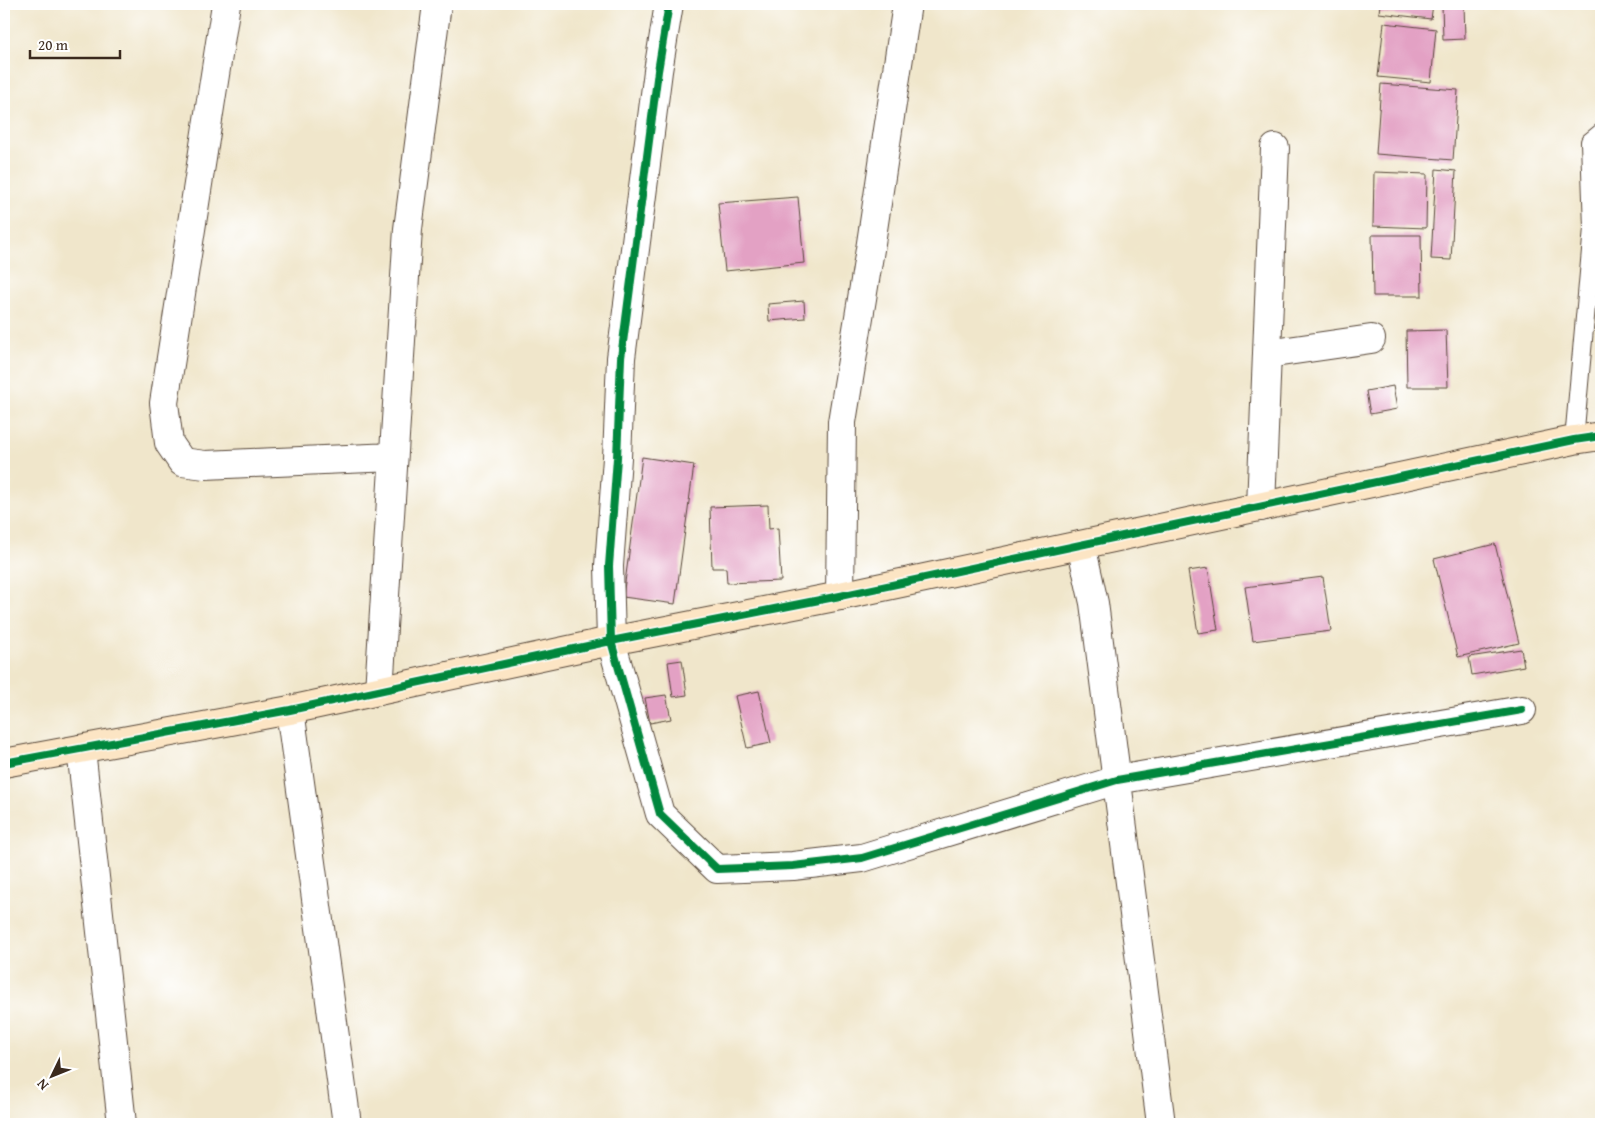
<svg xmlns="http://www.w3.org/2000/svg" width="1605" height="1128" font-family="'Gentium Book Plus',serif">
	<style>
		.building { fill: #e3a1c4 }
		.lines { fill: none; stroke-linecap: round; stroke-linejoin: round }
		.lane-casing { stroke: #564638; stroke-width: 20 }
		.street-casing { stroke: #564638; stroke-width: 30 }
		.secondary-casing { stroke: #564638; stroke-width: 30 }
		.lane { stroke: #fff; stroke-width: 18 }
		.street { stroke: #fff; stroke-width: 28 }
		.secondary { stroke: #fce5c4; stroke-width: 28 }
		.cycleway-casing { stroke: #fff; stroke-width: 11 }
		.cycleway { stroke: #00873e; stroke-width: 8 }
	</style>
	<rect width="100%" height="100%" fill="#fff"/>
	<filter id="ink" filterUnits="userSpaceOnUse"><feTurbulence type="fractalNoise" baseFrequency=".02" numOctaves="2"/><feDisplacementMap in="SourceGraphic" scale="10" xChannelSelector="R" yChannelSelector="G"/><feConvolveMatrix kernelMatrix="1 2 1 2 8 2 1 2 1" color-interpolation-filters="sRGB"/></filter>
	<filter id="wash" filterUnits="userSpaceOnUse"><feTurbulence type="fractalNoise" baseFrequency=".0096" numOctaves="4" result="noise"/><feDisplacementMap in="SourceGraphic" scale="20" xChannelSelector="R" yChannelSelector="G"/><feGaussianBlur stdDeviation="1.12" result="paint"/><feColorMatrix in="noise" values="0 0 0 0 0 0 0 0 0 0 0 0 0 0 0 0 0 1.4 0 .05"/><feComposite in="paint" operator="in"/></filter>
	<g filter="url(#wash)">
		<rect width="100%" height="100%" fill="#f0e6cb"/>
		<g id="blocks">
			<path class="building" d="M 1380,4 L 1433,4 L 1431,19 L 1379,13 Z
				M 1442,4 L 1464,4 L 1465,39 L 1443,40 Z
				M 1384,23 L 1436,29 L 1431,82 L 1378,77 Z
				M 1381,84 L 1458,90 L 1453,160 L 1376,154 Z
				M 1436,169 L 1456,171 L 1451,260 L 1431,259 Z
				M 1374,172 L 1427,174 L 1426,228 L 1373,226 Z
				M 798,197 L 804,263 L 725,271 L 718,203 Z
				M 1372,235 L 1421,235 L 1422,296 L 1373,296 Z
				M 804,301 L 805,318 L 769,321 L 768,304 Z
				M 1446,330 L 1448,387 L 1407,387 L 1406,331 Z
				M 1393,386 L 1397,409 L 1370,414 L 1366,391 Z
				M 642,457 L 694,465 L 675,604 L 623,597 Z
				M 768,505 L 769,529 L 778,528 L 781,581 L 727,583 L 726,568 L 712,568 L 710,507 Z
				M 1495,544 L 1519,643 L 1458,657 L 1434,559 Z
				M 1208,568 L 1218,630 L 1198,633 L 1188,571 Z
				M 1323,577 L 1331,631 L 1253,641 L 1245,587 Z
				M 1521,649 L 1524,666 L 1472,675 L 1469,657 Z
				M 682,660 L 687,695 L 673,697 L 668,662 Z
				M 759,691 L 771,743 L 747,748 L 735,696 Z
				M 666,695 L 671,719 L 650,723 L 645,698 Z"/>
		</g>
	</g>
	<g filter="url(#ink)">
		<use href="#blocks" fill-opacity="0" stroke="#564638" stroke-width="1"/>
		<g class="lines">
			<g class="lane-casing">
				<path id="lane" d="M 1574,440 L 1593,228 L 1590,142 L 1601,133"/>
			</g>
			<g class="street-casing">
				<path id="street" d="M 226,4 L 164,403 L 169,443 L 182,462 L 205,465 L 393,457
					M 669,4 L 658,71 L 621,358 L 617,458 L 609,566 L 611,641 L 660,814 L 717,869 L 793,866 L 862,858 L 1117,780 L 1522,710
					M 1267,354 L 1371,339
					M 1261,507 L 1275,148
					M 1081,545 L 1094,603 L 1161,1124
					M 840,596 L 842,422 L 871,243 L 907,4
					M 379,691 L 408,229 L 437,4
					M 290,710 L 347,1124
					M 81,749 L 122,1124"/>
			</g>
			<g class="secondary-casing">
				<path id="secondary" d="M 4,763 L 290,710 L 611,641 L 840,596 L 1574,440 L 1601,436"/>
			</g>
			<use href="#lane" class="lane"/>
			<use href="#street" class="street"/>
			<use href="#secondary" class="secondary"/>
			<g class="cycleway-casing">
				<path id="cycleway" d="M 669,4 L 658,71 L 621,358 L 617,458 L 609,566 L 611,641 L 660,814 L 717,869 L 793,866 L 862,858 L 1117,780 L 1522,710
					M 4,763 L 290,710 L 611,641 L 840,596 L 1574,440 L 1601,436"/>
			</g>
			<use href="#cycleway" class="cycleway"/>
		</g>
	</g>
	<rect width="1605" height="1128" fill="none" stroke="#fff" stroke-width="20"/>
	<g transform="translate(52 1076) rotate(227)" stroke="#ffffff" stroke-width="4" paint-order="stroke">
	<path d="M0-4L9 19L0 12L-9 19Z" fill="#3b2a1e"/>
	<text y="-8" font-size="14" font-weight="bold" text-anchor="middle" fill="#3b2a1e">N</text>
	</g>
	<path d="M30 50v8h90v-8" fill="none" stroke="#3b2a1e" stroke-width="2.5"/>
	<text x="38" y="50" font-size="15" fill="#3b2a1e" stroke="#ffffff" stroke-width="4" paint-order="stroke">20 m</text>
</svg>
